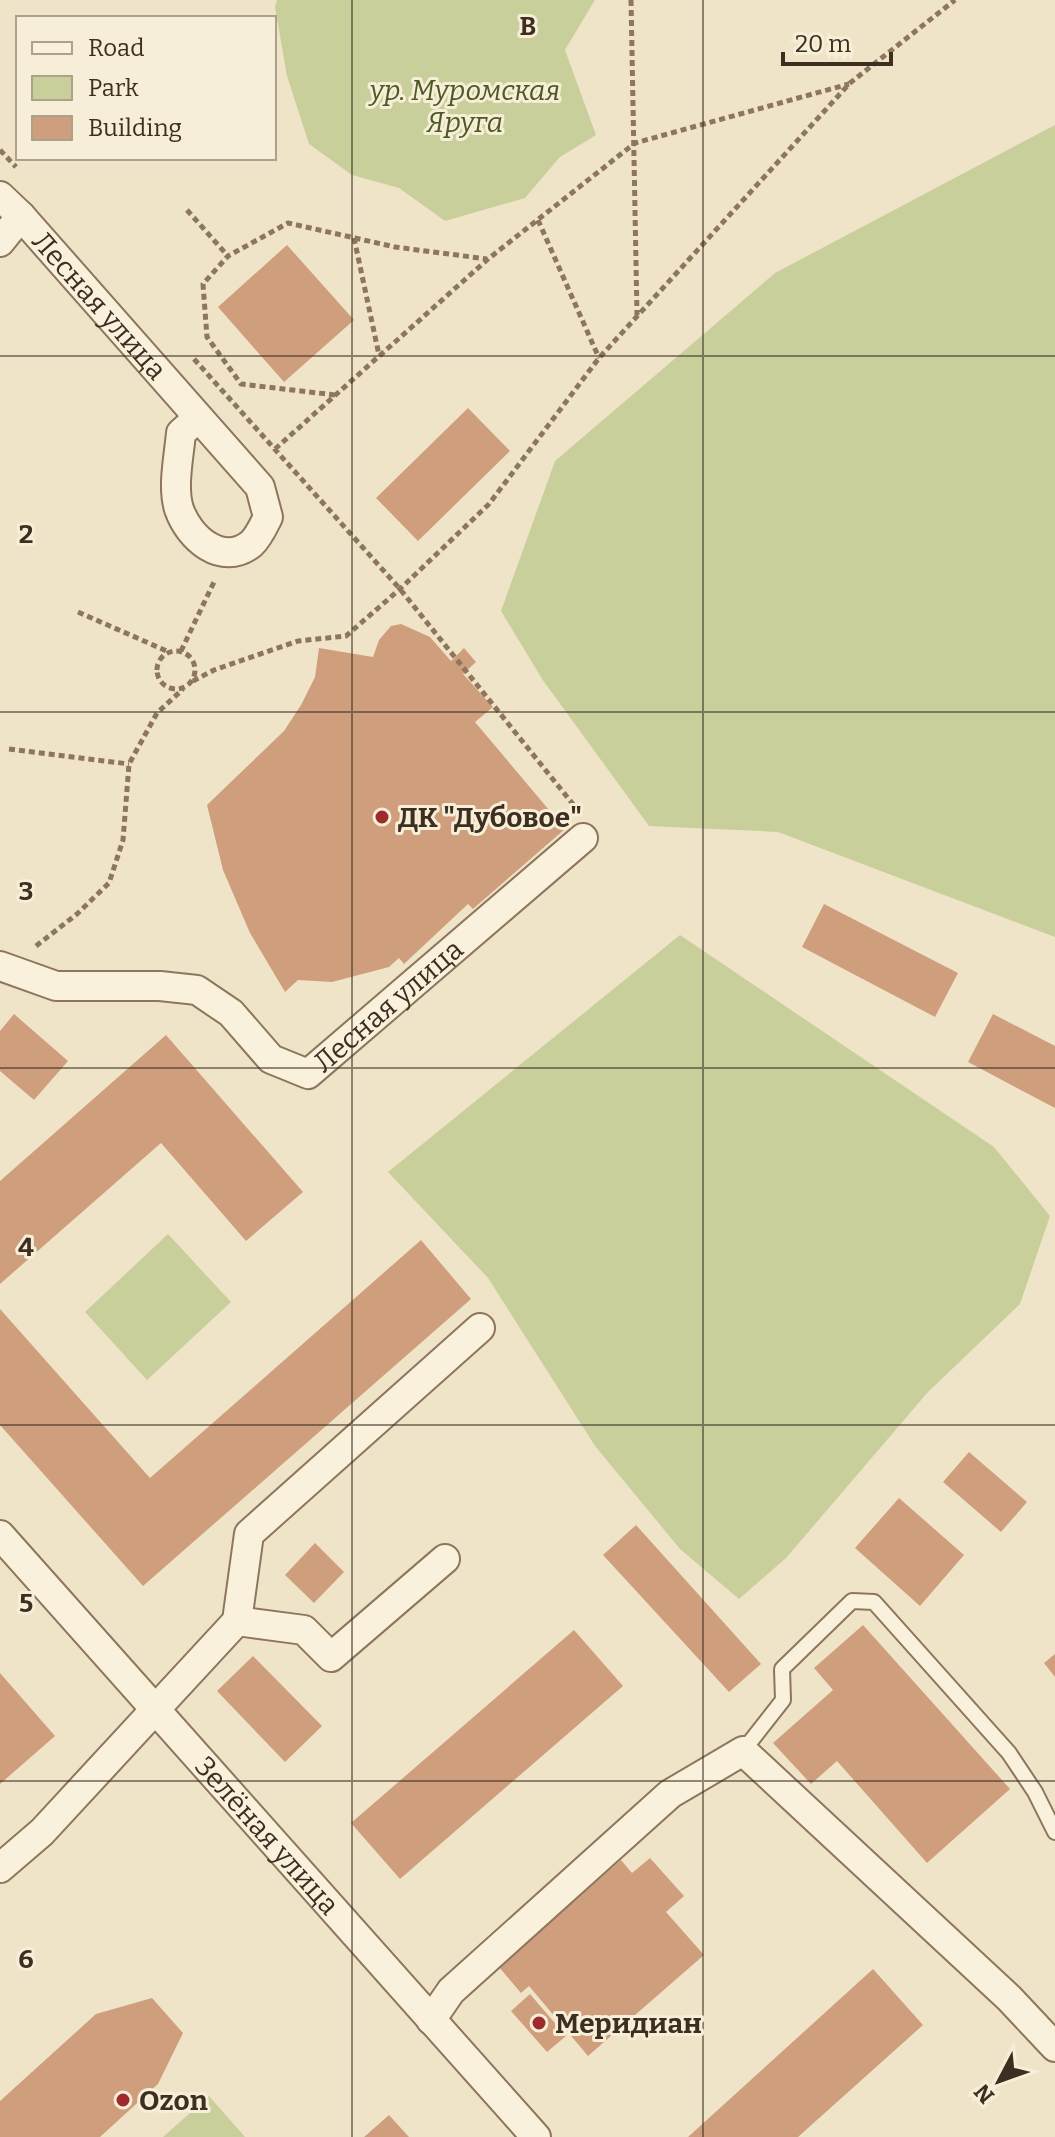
<svg xmlns="http://www.w3.org/2000/svg" width="1055" height="2137" font-family="Bitter,serif">
	<style>
		.green { fill: #c9cf9b }
		.building { fill: #cf9f7d }
		.lines { fill: none; stroke-linecap: round; stroke-linejoin: round }
		.lane-casing { stroke: #8d765c; stroke-width: 18 }
		.street-casing { stroke: #8d765c; stroke-width: 32 }
		.path { stroke: #8d765c; stroke-width: 5; stroke-dasharray: 6 4; stroke-linecap: butt }
		.lane { stroke: #faf1dc; stroke-width: 14 }
		.street { stroke: #faf1dc; stroke-width: 28 }
		.grid { fill: none; stroke: #3d2e20; stroke-width: 2; stroke-opacity: 0.55 }
		.poi-dot { fill: #9e2a2b; stroke: #f7eed8; stroke-width: 3 }
		.labels { text-anchor: middle; dominant-baseline: central; stroke-width: 6; stroke-linejoin: round; paint-order: stroke }
		.park-label { font-size: 28px; font-style: italic; fill: #4d5a26; stroke: #f7eed8 }
		.street-label { font-size: 28px; fill: #3d2e20; stroke: #f7eed8 }
		.poi-label { font-size: 28px; font-weight: bold; fill: #3d2e20; stroke: #f7eed8; text-anchor: start }
		.grid-label { font-size: 26px; text-anchor: middle; font-weight: bold; fill: #3d2e20; stroke: #f7eed8; stroke-width: 6; stroke-linejoin: round; paint-order: stroke }
	</style>
	<rect width="100%" height="100%" fill="#f0e4c8"/>
	<path class="green" d="M 277,0 L 595,0 L 565,50 L 596,135 L 560,157 L 525,198 L 445,221 L 399,188 L 352,175 L 309,144 L 287,76 L 275,7 Z
		M 1055,125 L 1055,937 L 778,832 L 649,826 L 542,679 L 501,611 L 555,461 L 775,273 Z
		M 680,935 L 994,1147 L 1050,1216 L 1020,1304 L 928,1392 L 786,1558 L 739,1599 L 680,1549 L 595,1446 L 488,1278 L 388,1172 Z
		M 168,1234 L 231,1302 L 147,1380 L 85,1312 Z
		M 209,2096 L 245,2137 L 163,2137 Z"/>
	<path class="building" d="M 287,245 L 354,320 L 284,382 L 218,307 Z
		M 468,408 L 510,451 L 418,541 L 376,498 Z
		M 401,624 L 430,637 L 451,661 L 464,648 L 476,662 L 463,674 L 493,707 L 475,722 L 565,829 L 473,909 L 468,904 L 404,964 L 399,958 L 389,967 L 332,982 L 298,980 L 285,992 L 250,933 L 223,870 L 207,805 L 284,731 L 301,705 L 315,677 L 319,648 L 373,657 L 379,640 L 391,626 Z
		M 824,904 L 958,973 L 935,1017 L 802,947 Z
		M 14,1014 L 68,1061 L 34,1100 L 0,1071 L 0,1031 Z
		M 993,1014 L 1055,1046 L 1055,1108 L 968,1062 Z
		M 166,1035 L 303,1192 L 246,1241 L 161,1143 L 0,1284 L 0,1181 Z
		M 421,1240 L 471,1299 L 143,1586 L 0,1425 L 0,1309 L 150,1478 Z
		M 969,1452 L 1027,1502 L 1001,1532 L 943,1482 Z
		M 899,1498 L 964,1555 L 920,1606 L 855,1548 Z
		M 636,1525 L 761,1664 L 729,1692 L 603,1555 Z
		M 315,1543 L 344,1572 L 314,1603 L 285,1575 Z
		M 863,1625 L 1010,1789 L 927,1863 L 837,1761 L 811,1784 L 773,1743 L 833,1690 L 814,1668 Z
		M 574,1630 L 623,1686 L 400,1879 L 351,1823 Z
		M 1055,1654 L 1055,1677 L 1044,1663 Z
		M 253,1656 L 322,1726 L 285,1762 L 217,1691 Z
		M 0,1673 L 55,1736 L 0,1784 Z
		M 650,1858 L 684,1896 L 666,1912 L 704,1955 L 588,2056 L 529,1986 L 521,1993 L 498,1966 L 621,1860 L 632,1873 Z
		M 873,1969 L 923,2025 L 798,2137 L 688,2137 Z
		M 530,1994 L 566,2036 L 547,2052 L 511,2011 Z
		M 152,1998 L 183,2033 L 158,2084 L 100,2137 L 0,2137 L 0,2101 L 96,2014 Z
		M 389,2115 L 409,2137 L 364,2137 Z"/>
	<g class="lines">
		<g class="lane-casing">
			<path id="lane" d="M 743,1751 L 783,1700 L 782,1669 L 852,1601 L 874,1602 L 1009,1753 L 1035,1792 L 1055,1832"/>
		</g>
		<g class="street-casing">
			<g id="street">
				<path id="s1" d="M 0,196 L 21,216 L 260,487 L 268,517 C 264,525 258,538 251,544 C 222,567 189,538 179,509 C 172,487 179,456 181,433 L 198,418"/>
				<path d="M 0,242 L 21,216"/>
				<path id="s2" d="M 0,966 L 56,986 L 160,986 L 197,990 L 231,1013 L 271,1059 L 308,1074 L 583,838"/>
				<path id="s3" d="M 0,1535 L 536,2137"/>
				<path d="M 237,1621 L 304,1630 L 331,1657 L 445,1559"/>
				<path d="M 0,1868 L 42,1832 L 237,1621 L 249,1534 L 480,1328"/>
				<path d="M 431,2020 L 451,1991 L 670,1794 L 743,1751 L 1009,1998 L 1055,2047"/>
			</g>
		</g>
		<path class="path" d="M 631,0 L 637,315
			M 0,150 L 16,167
			M 187,210 L 228,256
			M 538,220 L 599,358
			M 354,238 L 379,355
			M 194,359 L 400,589 L 576,808
			M 335,395 L 241,384 L 207,337 L 203,284 L 228,256 L 288,223 L 395,247 L 487,259
			M 275,449 L 488,259 L 635,143 L 849,84
			M 78,612 L 169,652
			M157 670a19 19 0 1 1 38 0a19 19 0 1 1-38 0Z
			M 181,651 L 214,582
			M 193,681 L 214,670 L 298,641 L 346,636 L 400,589 L 489,504 L 599,358 L 850,83 L 955,0
			M 9,749 L 129,764
			M 36,946 L 77,914 L 109,883 L 123,840 L 129,764 L 157,713 L 183,689"/>
		<use href="#lane" class="lane"/>
		<use href="#street" class="street"/>
	</g>
	<path class="grid" d="M 352,0 L 352,2137M 703,0 L 703,2137M 0,356 L 1055,356M 0,712 L 1055,712M 0,1068 L 1055,1068M 0,1425 L 1055,1425M 0,1781 L 1055,1781"/>
	<g class="poi-dot">
		<circle cx="382" cy="817" r="8"/>
		<circle cx="539" cy="2023" r="8"/>
		<circle cx="123" cy="2100" r="8"/>
	</g>
	<g class="labels">
		<g class="park-label">
			<text x="465" y="90">ур. Муромская<tspan x="465" dy="32">Яруга</tspan></text>
		</g>
		<g class="street-label">
			<text stroke="none"><textPath href="#s1" startOffset="148">Лесная улица</textPath></text>
			<text stroke="none"><textPath href="#s2" startOffset="448">Лесная улица</textPath></text>
			<text stroke="none"><textPath href="#s3" startOffset="402">Зелёная улица</textPath></text>
		</g>
		<g class="poi-label">
			<text x="398" y="817">ДК "Дубовое"</text>
			<text x="555" y="2023">Меридиан</text>
			<text x="139" y="2100">Ozon</text>
		</g>
	</g>
	<g class="grid-label">
		<text x="528" y="35">B</text>
		<text x="26" y="543">2</text>
		<text x="26" y="900">3</text>
		<text x="26" y="1256">4</text>
		<text x="26" y="1612">5</text>
		<text x="26" y="1968">6</text>
	</g>
	<rect x="16" y="16" width="260" height="144" fill="#f7eed8" stroke="#ada18e" stroke-width="2"/>
	<rect x="32" y="42" width="40" height="12" fill="#faf1dc" stroke="#ada18e" stroke-width="2"/>
	<text x="88" y="56" font-size="24" fill="#3d2e20">Road</text>
	<rect x="32" y="76" width="40" height="24" fill="#c9cf9b" stroke="#ada18e" stroke-width="2"/>
	<text x="88" y="96" font-size="24" fill="#3d2e20">Park</text>
	<rect x="32" y="116" width="40" height="24" fill="#cf9f7d" stroke="#ada18e" stroke-width="2"/>
	<text x="88" y="136" font-size="24" fill="#3d2e20">Building</text>
	<g transform="translate(999 2081) rotate(229)" stroke="#f7eed8" stroke-width="6" paint-order="stroke">
	<path d="M0-6L14 30L0 20L-14 30Z" fill="#3d2e20"/>
	<text y="-12" font-size="22" font-weight="bold" text-anchor="middle" fill="#3d2e20">N</text>
	</g>
	<path d="M783 52v12h108v-12" fill="none" stroke="#3d2e20" stroke-width="4"/>
	<text x="795" y="52" font-size="24" fill="#3d2e20" stroke="#f7eed8" stroke-width="6" paint-order="stroke">20 m</text>
</svg>
